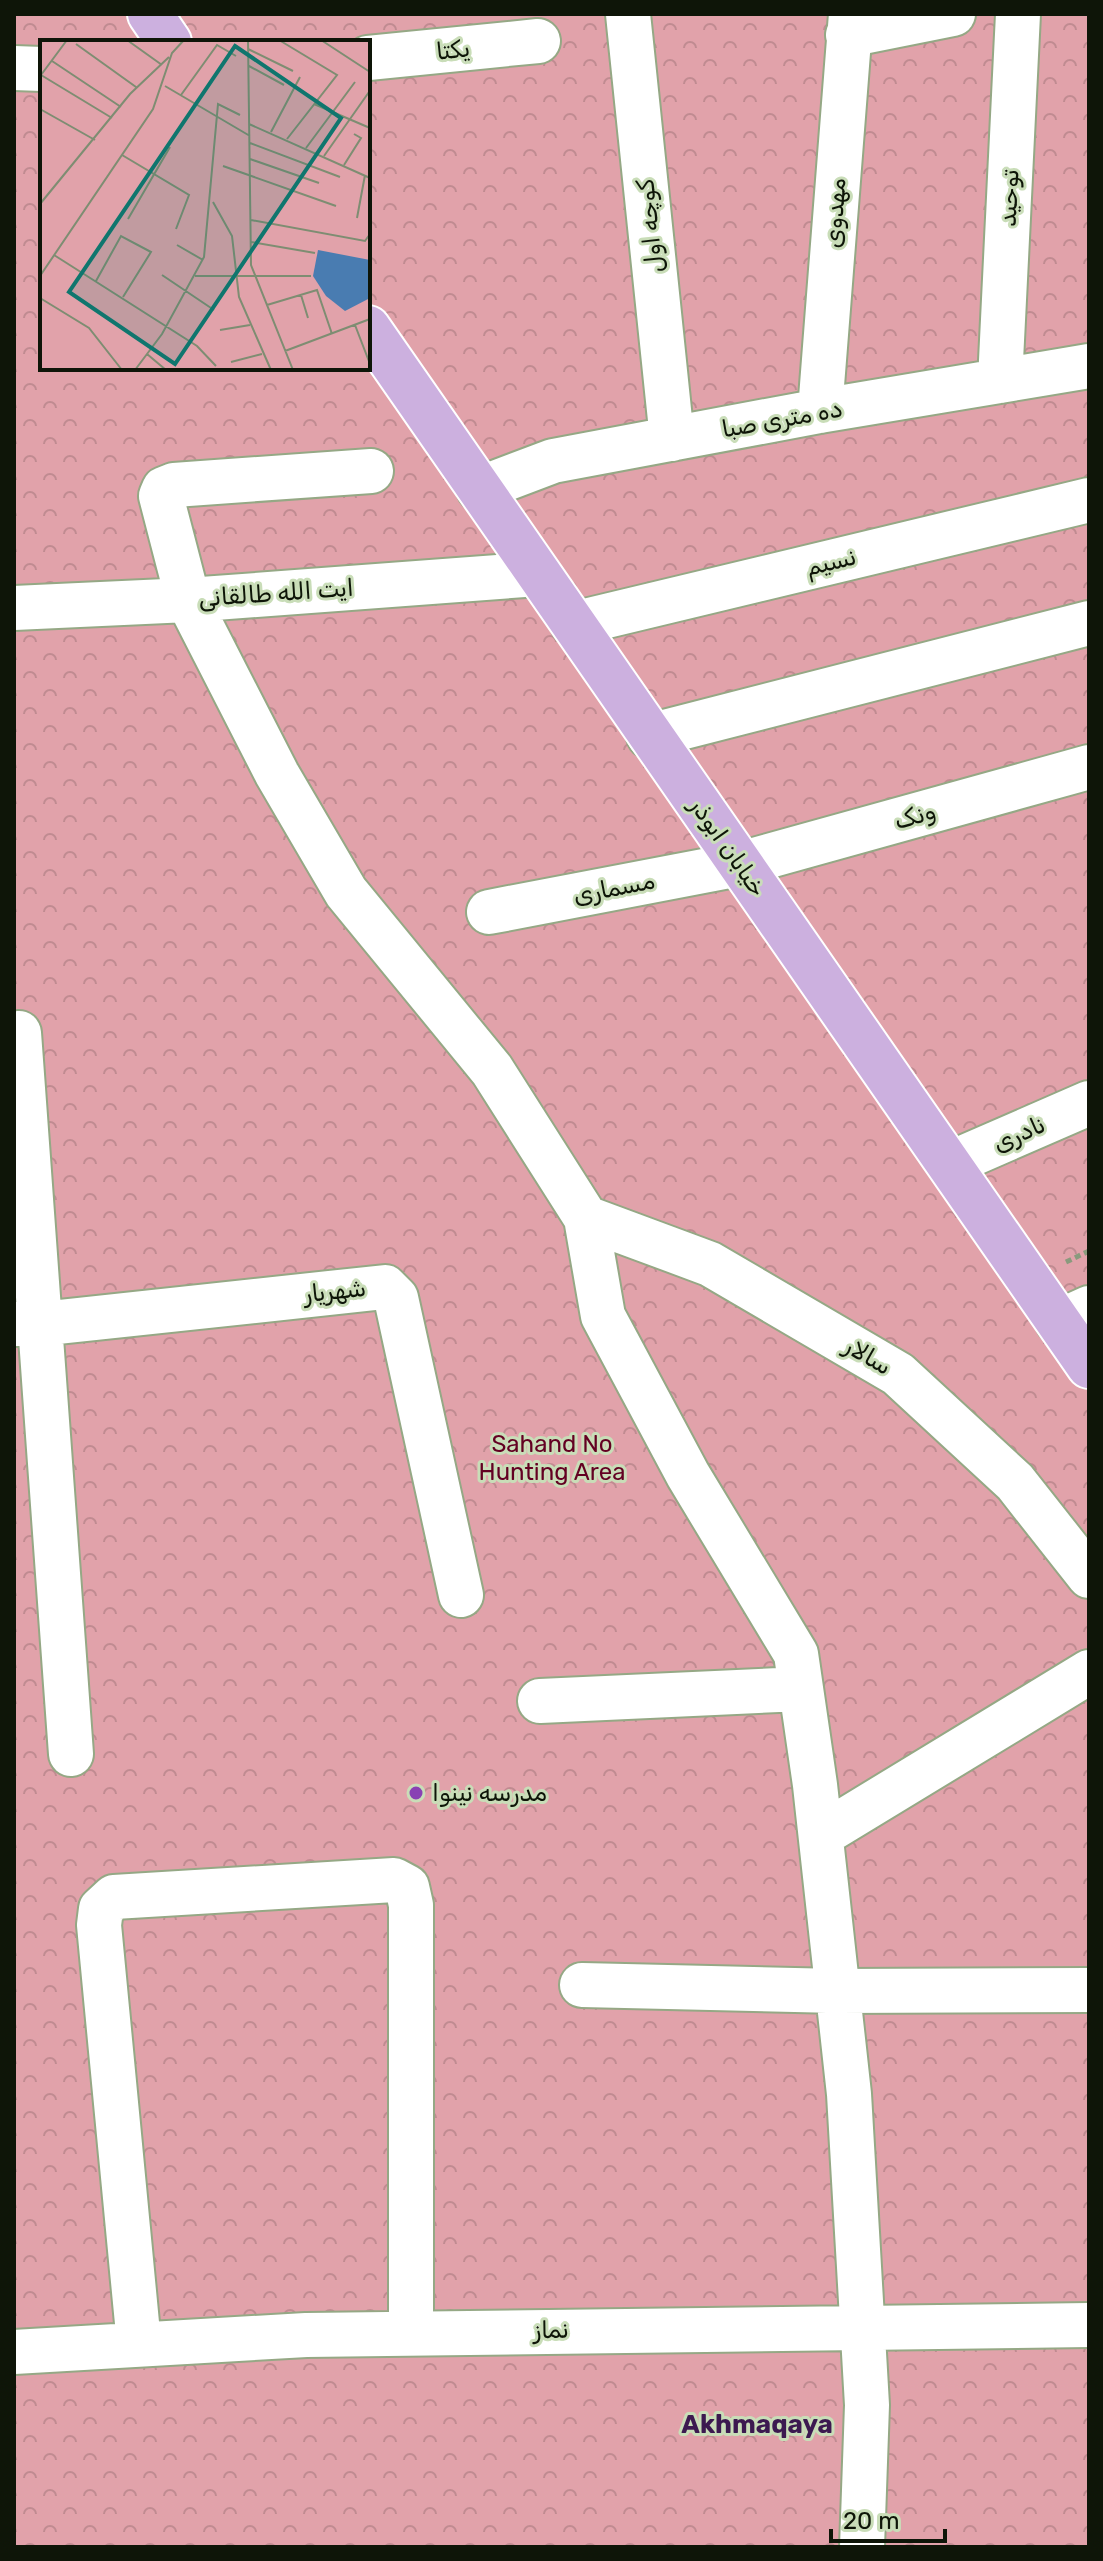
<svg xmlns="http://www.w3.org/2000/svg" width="1103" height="2561" font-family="Rubik,Cairo,sans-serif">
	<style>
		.forest { fill: url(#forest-crowns); fill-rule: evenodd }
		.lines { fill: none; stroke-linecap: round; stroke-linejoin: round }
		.minor-casing { stroke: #95a885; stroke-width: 48 }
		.major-casing { stroke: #fff; stroke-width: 48 }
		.path { stroke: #8a9a7d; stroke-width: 5; stroke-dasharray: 6 4; stroke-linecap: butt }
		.minor { stroke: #fff; stroke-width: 44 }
		.major { stroke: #ccb0df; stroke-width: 44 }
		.poi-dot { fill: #8941b4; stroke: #c9ddb8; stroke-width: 3 }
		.labels { text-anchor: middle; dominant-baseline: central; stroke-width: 6; stroke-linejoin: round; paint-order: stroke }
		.street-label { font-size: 24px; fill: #0e1508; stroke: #c9ddb8 }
		.park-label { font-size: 24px; fill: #630022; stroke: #c9ddb8 }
		.poi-label { font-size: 24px; fill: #0e1508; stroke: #c9ddb8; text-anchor: start }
		.neighbourhood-label { font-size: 26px; font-weight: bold; fill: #3c1950; stroke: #c9ddb8 }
		.inset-road { fill: none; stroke: #7e8d72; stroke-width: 2 }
		.view { fill: #0f766e; fill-opacity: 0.15; stroke: #0f766e; stroke-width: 4 }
		.inset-edge { fill: none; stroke: #0e1508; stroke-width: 4 }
	</style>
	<defs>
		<pattern id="forest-crowns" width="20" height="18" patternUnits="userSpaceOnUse" patternTransform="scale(2)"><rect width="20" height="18" fill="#e1a2aa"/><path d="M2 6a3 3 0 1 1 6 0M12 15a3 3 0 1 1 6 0" fill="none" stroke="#c08b91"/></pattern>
	</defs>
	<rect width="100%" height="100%" fill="#c9ddb8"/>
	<path class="forest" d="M 14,14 L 1089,14 L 1089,2547 L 14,2547 ZM 42,42 L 368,42 L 368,368 L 42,368 Z"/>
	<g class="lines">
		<g class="minor-casing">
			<path id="minor" d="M 628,14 L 672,439
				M 848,35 L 953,14
				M 368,58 L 538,41
				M 14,68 L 42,69
				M 1000,381 L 1018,14
				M 820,411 L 851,14
				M 371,471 L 174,485 L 164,489 L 161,496 L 188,600 L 277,774 L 346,892 L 492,1070 L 586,1218 L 603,1316 L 688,1475 L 796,1654 L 815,1785 L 849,2094 L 867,2405 L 862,2547
				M 479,489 L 553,461 L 820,411 L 1089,366
				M 14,608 L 188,600 L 538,574
				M 573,624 L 1089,500
				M 649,736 L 1089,623
				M 489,912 L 740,864 L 1089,767
				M 19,1033 L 71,1754
				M 949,1164 L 1089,1103
				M 586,1218 L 710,1264 L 898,1374 L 1015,1482 L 1089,1576
				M 1058,1322 L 1089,1308
				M 14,1324 L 40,1324 L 385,1287 L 396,1298 L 461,1595
				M 540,1701 L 801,1689
				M 821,1835 L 1089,1672
				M 582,1985 L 838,1991 L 1089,1990
				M 139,2344 L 99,1925 L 101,1909 L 114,1897 L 394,1880 L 407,1887 L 411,1905 L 411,2333
				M 14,2352 L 306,2335 L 1089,2325"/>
		</g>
		<g class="major-casing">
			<path id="major" d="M 150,14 L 169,42
				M 368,328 L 1089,1366"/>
		</g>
		<path class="path" d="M 1066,1262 L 1089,1251"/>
		<use href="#minor" class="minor"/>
		<use href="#major" class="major"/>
	</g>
	<circle class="poi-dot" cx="416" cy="1793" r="8"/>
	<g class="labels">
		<g class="street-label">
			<text transform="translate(453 50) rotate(-6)">یکتا</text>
			<text transform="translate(1009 198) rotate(-87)">توحید</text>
			<text transform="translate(835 213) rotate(-86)">مهدوی</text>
			<text transform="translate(650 226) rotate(-96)">کوچه اول</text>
			<text transform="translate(782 419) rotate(-10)">ده متری صبا</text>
			<text transform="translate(831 562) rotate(-14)">نسیم</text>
			<text transform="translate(276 593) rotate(-4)">ایت الله طالقانی</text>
			<text transform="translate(915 816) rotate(-16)">ونک</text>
			<text transform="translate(728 847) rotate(55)">خیابان ابوذر</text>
			<text transform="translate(614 888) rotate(-11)">مسماری</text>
			<text transform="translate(1019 1134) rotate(-24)">نادری</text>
			<text transform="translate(335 1291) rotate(-6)">شهریار</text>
			<text transform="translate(868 1356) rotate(30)">سالار</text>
			<text transform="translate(551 2330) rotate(-1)">نماز</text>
		</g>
		<g class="park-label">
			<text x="552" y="1444">Sahand No<tspan x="552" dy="28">Hunting Area</tspan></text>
		</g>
		<g class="poi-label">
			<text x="432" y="1793">مدرسه نینوا</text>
		</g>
		<g class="neighbourhood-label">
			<text x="757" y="2424">Akhmaqaya</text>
		</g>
	</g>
	<g transform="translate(40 40)">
		<rect width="330" height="330" fill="#c9ddb8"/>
		<path d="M 0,0 L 330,0 L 330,330 L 0,330 Z" fill="#e1a2aa"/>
		<path d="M 278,210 L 330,220 L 330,258 L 305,271 L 286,256 L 273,236 Z" fill="#497cb1"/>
		<path class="inset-road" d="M 87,0 L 122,25M 208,0 L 211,225 L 253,330M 239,0 L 297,35 L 247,99M 281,0 L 330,32M 36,4 L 96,47M 208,9 L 253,31M 12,21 L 81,67M 209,26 L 244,45M 1,35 L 72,78M 1,35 L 27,0M 125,46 L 210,96M 141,55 L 177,5 L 196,16M 274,64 L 330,88M 0,69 L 55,100M 209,84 L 330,138M 231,92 L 260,37M 210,103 L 300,137M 266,108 L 315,42M 82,115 L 149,155 L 136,189M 284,116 L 329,52M 210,119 L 279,143M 304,125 L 321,98 L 314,94M 183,126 L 296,166M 173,162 L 192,196 L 199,257 L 231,330M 0,164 L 90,54 L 129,17M 317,178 L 325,135M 88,179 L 130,107M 211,180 L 325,201 L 330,194M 211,202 L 275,213M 137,205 L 163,220M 14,215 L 157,306 L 176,326M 122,235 L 174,270M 0,236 L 113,69 L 132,13 L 144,0M 155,236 L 271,236M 56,241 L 81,196 L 111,212 L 83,257M 261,255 L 268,278M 0,258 L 49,288 L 82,330M 227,265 L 277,250 L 292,294M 315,285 L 330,324M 180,290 L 210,285M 245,311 L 330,279M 107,314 L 126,330M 191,322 L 222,314M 95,330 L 122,294 L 164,217 L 178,64 L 200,75"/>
		<path class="view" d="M 195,6 L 301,78 L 135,324 L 29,252 Z"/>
		<rect width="330" height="330" class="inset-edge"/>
	</g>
	<rect width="1103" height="2561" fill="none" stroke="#0e1508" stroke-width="32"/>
	<path d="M831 2529v12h114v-12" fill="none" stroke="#0e1508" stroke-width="4"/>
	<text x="843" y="2529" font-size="24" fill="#0e1508" stroke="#c9ddb8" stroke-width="6" paint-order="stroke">20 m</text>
</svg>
